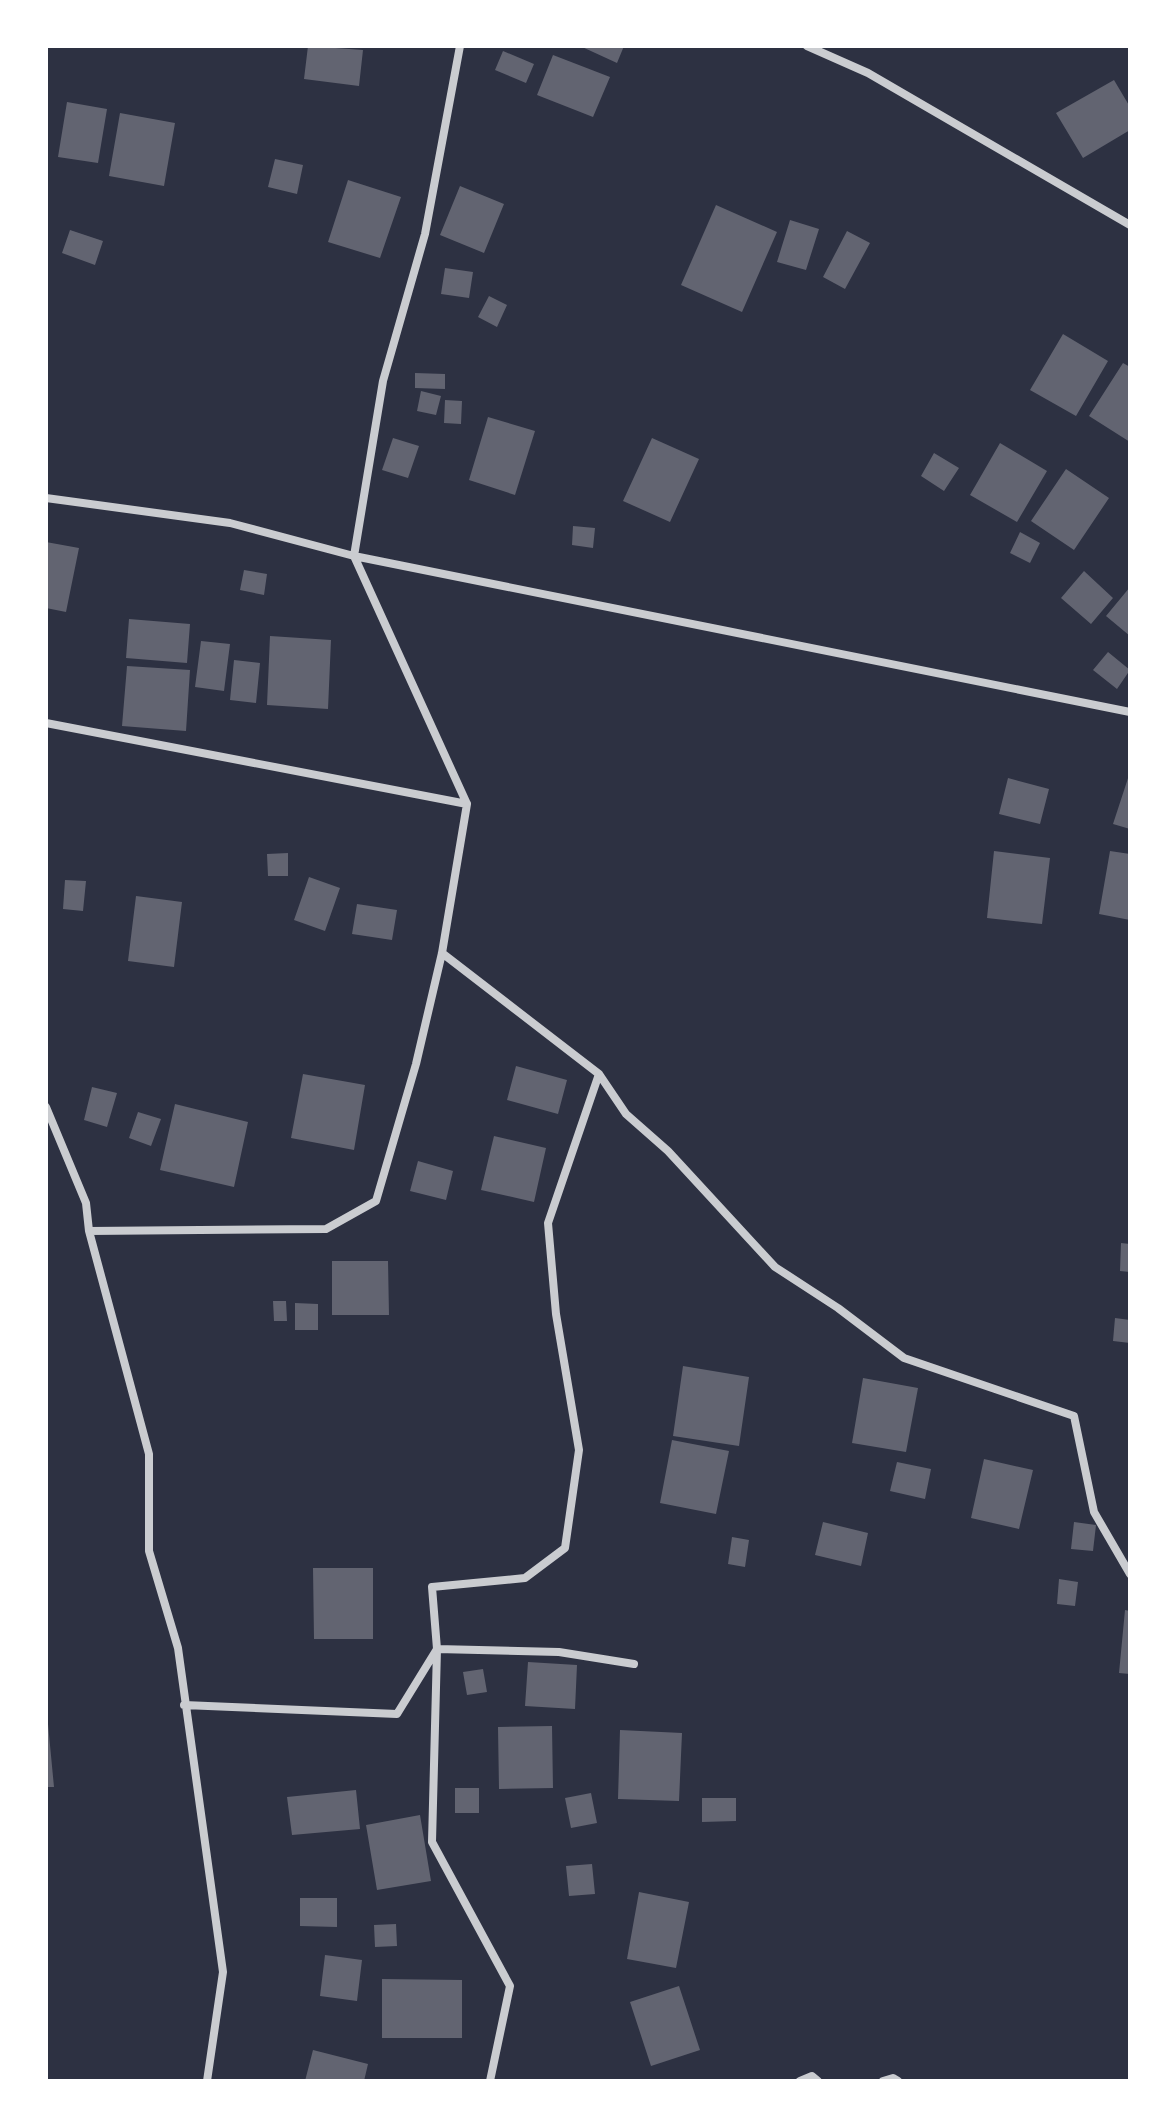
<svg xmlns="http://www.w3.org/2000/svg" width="1176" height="2127" font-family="'PT Sans',sans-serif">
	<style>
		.building { fill: #626471 }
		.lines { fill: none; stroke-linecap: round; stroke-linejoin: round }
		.minor { stroke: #caccd0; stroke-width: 8 }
	</style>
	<rect width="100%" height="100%" fill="#2d3142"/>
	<path class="building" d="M 308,46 L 363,50 L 359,86 L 304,79 Z
		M 580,46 L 624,46 L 617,63 Z
		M 503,51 L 534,64 L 526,83 L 495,70 Z
		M 553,55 L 610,77 L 593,117 L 537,95 Z
		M 1114,80 L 1130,107 L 1130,130 L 1083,158 L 1056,113 Z
		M 67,102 L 107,109 L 98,163 L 58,157 Z
		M 120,113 L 175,123 L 164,186 L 109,176 Z
		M 275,159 L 303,165 L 297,194 L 268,187 Z
		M 348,180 L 401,197 L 380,258 L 328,242 Z
		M 460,186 L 504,204 L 484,253 L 440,235 Z
		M 716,205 L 777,232 L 742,312 L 681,285 Z
		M 790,220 L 819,229 L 806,270 L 777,262 Z
		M 70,230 L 103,241 L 95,265 L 62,253 Z
		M 847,231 L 870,243 L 845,289 L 823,277 Z
		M 445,268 L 473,272 L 469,298 L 441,294 Z
		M 489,296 L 507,305 L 497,327 L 478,317 Z
		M 1063,334 L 1108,361 L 1076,416 L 1030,390 Z
		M 1123,363 L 1130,367 L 1130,442 L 1089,416 Z
		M 415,373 L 445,374 L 445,389 L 415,388 Z
		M 421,391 L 441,396 L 436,415 L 417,411 Z
		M 445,400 L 462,401 L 461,424 L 444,423 Z
		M 488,417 L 535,431 L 515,495 L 469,480 Z
		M 393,438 L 419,446 L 408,478 L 382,470 Z
		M 652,438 L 699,459 L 670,522 L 623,501 Z
		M 1000,443 L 1047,471 L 1017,522 L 970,495 Z
		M 934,453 L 959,468 L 944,491 L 921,476 Z
		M 1066,469 L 1109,498 L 1074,550 L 1031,521 Z
		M 573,526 L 595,528 L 593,548 L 572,545 Z
		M 1020,532 L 1040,543 L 1030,563 L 1010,553 Z
		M 46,542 L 79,548 L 66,612 L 46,608 Z
		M 244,570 L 267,574 L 264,595 L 240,590 Z
		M 1084,571 L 1113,598 L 1091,624 L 1061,598 Z
		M 1130,587 L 1130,636 L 1106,616 Z
		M 129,619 L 190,624 L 187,663 L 126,658 Z
		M 270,636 L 331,640 L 328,709 L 267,705 Z
		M 201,641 L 230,644 L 224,691 L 195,687 Z
		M 1108,652 L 1130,670 L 1117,689 L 1093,670 Z
		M 234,660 L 260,663 L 256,703 L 230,700 Z
		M 127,666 L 190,670 L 186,731 L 122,726 Z
		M 1130,772 L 1130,829 L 1113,824 Z
		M 1008,778 L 1049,789 L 1040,824 L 999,814 Z
		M 994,851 L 1050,858 L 1042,924 L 987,918 Z
		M 1110,851 L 1130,854 L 1130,920 L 1099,914 Z
		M 288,853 L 288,876 L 268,876 L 267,854 Z
		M 309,877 L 340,888 L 325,931 L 294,920 Z
		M 65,880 L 86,881 L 83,911 L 63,909 Z
		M 136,896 L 182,902 L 174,967 L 128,961 Z
		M 357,904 L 397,910 L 392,940 L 352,934 Z
		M 516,1066 L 567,1080 L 558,1114 L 507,1100 Z
		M 303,1074 L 365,1085 L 354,1150 L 291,1138 Z
		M 92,1087 L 117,1093 L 107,1127 L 84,1120 Z
		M 175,1104 L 248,1122 L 234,1187 L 160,1170 Z
		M 138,1112 L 161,1119 L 151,1146 L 129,1138 Z
		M 494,1136 L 546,1148 L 534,1202 L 481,1190 Z
		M 418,1161 L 453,1171 L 446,1200 L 410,1191 Z
		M 1121,1243 L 1130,1244 L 1130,1272 L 1120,1271 Z
		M 332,1261 L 388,1261 L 389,1315 L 332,1315 Z
		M 273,1301 L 286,1301 L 287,1321 L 274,1321 Z
		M 295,1303 L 318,1304 L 318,1330 L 295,1330 Z
		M 1115,1318 L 1130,1320 L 1130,1343 L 1113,1341 Z
		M 683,1366 L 749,1377 L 739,1446 L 673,1436 Z
		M 863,1378 L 918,1388 L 906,1452 L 852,1443 Z
		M 672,1440 L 729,1451 L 716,1514 L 660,1503 Z
		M 984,1459 L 1033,1470 L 1019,1529 L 971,1518 Z
		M 897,1462 L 931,1469 L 925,1499 L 890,1491 Z
		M 823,1522 L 868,1533 L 861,1566 L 815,1555 Z
		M 1074,1522 L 1096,1525 L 1093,1551 L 1071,1549 Z
		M 732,1537 L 749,1540 L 745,1567 L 728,1564 Z
		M 313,1568 L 373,1568 L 373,1639 L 314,1639 Z
		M 1059,1579 L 1078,1582 L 1075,1606 L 1057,1604 Z
		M 1125,1610 L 1130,1611 L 1130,1674 L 1119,1673 Z
		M 528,1662 L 577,1665 L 575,1709 L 525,1706 Z
		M 483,1669 L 487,1692 L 467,1695 L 463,1672 Z
		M 46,1724 L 48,1724 L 54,1787 L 46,1787 Z
		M 552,1726 L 553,1788 L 499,1789 L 498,1727 Z
		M 620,1730 L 682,1733 L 679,1801 L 618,1799 Z
		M 455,1788 L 479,1788 L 479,1813 L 455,1813 Z
		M 356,1790 L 360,1829 L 292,1835 L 287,1797 Z
		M 591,1793 L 597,1823 L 571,1828 L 565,1798 Z
		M 702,1798 L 736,1798 L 736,1821 L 702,1822 Z
		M 420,1815 L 431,1881 L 377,1890 L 366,1825 Z
		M 592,1864 L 595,1894 L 569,1896 L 566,1866 Z
		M 639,1892 L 689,1902 L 676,1968 L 627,1959 Z
		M 300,1898 L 337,1898 L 337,1927 L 300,1926 Z
		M 396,1924 L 397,1946 L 375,1947 L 374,1925 Z
		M 325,1955 L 362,1960 L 357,2001 L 320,1996 Z
		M 382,1979 L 462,1980 L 462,2038 L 382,2038 Z
		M 679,1986 L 700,2050 L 651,2066 L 630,2002 Z
		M 313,2050 L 368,2064 L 364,2081 L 305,2081 Z"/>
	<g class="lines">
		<path class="minor" d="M 807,46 L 868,73 L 1130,225
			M 46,498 L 230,523 L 354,556 L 1130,712
			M 46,723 L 467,804
			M 442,953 L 599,1074 L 548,1223 L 556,1314 L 579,1450 L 565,1548 L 525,1578 L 432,1587 L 437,1649 L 432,1842 L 510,1986 L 490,2081
			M 599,1074 L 626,1114 L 668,1151 L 775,1267 L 838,1308 L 904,1358 L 1074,1416 L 1094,1512 L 1130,1574
			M 46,1107 L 86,1203 L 89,1231 L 326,1229 L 376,1201 L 416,1064 L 442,953 L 467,804 L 354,556 L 383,381 L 425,234 L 460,46
			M 89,1231 L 149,1454 L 149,1551 L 178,1648 L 223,1972 L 207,2081
			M 184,1705 L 397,1714 L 437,1649 L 559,1652 L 634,1664
			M 800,2081 L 812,2076 L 818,2081
			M 883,2081 L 893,2078 L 898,2081"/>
	</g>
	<rect width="1176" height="2127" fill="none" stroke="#ffffff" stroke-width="96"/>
</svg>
